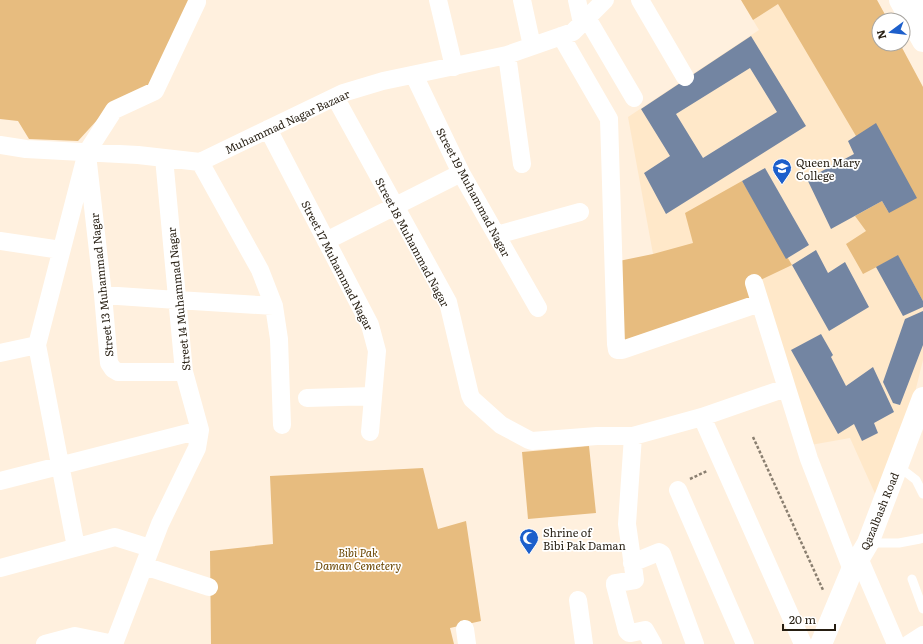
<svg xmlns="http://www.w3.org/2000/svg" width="923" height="644" font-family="Literata,serif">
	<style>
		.built { fill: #ffe8c9 }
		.green { fill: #e7bc7f }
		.building { fill: #7385a2; fill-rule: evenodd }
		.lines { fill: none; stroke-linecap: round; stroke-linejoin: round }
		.path { stroke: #8a7f70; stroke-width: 2.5; stroke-dasharray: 3 2; stroke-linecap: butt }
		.lane { stroke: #fff; stroke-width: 9 }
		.street { stroke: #fff; stroke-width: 18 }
		.secondary { stroke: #fff; stroke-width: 22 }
		.labels { text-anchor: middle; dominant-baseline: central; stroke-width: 3.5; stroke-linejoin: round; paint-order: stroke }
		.street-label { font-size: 11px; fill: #261e12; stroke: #fff }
		.poi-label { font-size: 11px; fill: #261e12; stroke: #fff; text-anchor: start }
		.park-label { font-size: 11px; font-style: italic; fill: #6a4602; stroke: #fff }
	</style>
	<rect width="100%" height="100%" fill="#fff0de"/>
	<path class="built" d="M 741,0 L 877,0 L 888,20 L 879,20 L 879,44 L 900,44 L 923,87 L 923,360 L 897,465 L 881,507 L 850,438 L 805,446 L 760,303 L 653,254 L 628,117 L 759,30 Z"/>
	<path class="green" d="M 0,0 L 189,0 L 154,83 L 110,106 L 78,141 L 29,139 L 18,121 L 0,119 Z
		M 741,0 L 877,0 L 888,20 L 879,20 L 879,44 L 900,44 L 923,87 L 923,301 L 898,256 L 863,274 L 846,244 L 866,231 L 855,216 L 882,201 L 889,213 L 856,136 L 778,4 L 753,20 Z
		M 742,181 L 792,265 L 754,283 L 760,303 L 622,350 L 614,262 L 653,254 L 693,243 L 685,213 Z
		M 589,446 L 596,513 L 528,519 L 522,452 Z
		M 423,468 L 438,529 L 466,521 L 481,621 L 450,628 L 454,644 L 211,644 L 210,551 L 273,544 L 270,476 Z"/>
	<path class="building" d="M 751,36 L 806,126 L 666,214 L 644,173 L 670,156 L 641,109 ZM 750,68 L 777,112 L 703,158 L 676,114 Z
		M 876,123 L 917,198 L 889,213 L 882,201 L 831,229 L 807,179 L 854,154 L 848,141 Z
		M 765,168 L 809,245 L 786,259 L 742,181 Z
		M 816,250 L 828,273 L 845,262 L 869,307 L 829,331 L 792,265 Z
		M 898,255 L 923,301 L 923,307 L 903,316 L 876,267 Z
		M 923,311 L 923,345 L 900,405 L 893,403 L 883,382 L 905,319 Z
		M 821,334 L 833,355 L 831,357 L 846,386 L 873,367 L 894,412 L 874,423 L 878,433 L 862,441 L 854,424 L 838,434 L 791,350 Z"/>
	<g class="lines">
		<path class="path" d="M 753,437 L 823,590
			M 690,479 L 707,471"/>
		<path class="lane" d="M 898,466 L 916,480 L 923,494
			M 869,543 L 899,543 L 920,539 L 923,538
			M 912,579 L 923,609"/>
		<path class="street" d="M 438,0 L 454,67
			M 522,0 L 532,46
			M 577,0 L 582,23
			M 640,0 L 685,77
			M 587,18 L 634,98
			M 561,36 L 609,119 L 616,344 L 617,350 L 622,350 L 760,303
			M 507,55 L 522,164
			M 414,75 L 461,173 L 538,308
			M 335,97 L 448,302 L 470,395 L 472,399 L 501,425 L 529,440 L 532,441 L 597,436 L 633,436 L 702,417 L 786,388
			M 268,129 L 370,325 L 377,351 L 370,432
			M 0,145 L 26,149 L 138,155 L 200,162 L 343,93 L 383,81 L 507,55 L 573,32 L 605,0
			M 200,162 L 260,270 L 274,306 L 279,339 L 282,425
			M 88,163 L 103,295 L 109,363 L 113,369 L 118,372 L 184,372
			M 497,235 L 580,212
			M 0,241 L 61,250
			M 326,241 L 461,173
			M 754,283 L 809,459 L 852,570
			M 103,295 L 177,300 L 274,306
			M 0,353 L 37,345
			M 307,398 L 373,396
			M 702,417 L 803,644
			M 633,436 L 627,524 L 635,580 L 617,583 L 615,583 L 615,585 L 627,631 L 629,633 L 631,633 L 645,630 L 653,644
			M 0,481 L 200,430
			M 678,490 L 745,644
			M 76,547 L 37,345 L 87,152 L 114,110 L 155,91 L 197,2 L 197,0
			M 859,558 L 896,644
			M 632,563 L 659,552 L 662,554 L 695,644
			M 144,566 L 209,587
			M 0,568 L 115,537 L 150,548
			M 578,600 L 584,644
			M 465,629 L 467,644
			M 45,644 L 75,636 L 114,644
			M 114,644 L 160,524 L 197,448 L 200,430 L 184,372 L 164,158
			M 909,644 L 923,635"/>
		<path class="secondary" d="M 900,0 L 923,41
			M 919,0 L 923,7
			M 821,644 L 852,570 L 868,543 L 923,398"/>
	</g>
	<defs>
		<g id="university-pin" transform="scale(1)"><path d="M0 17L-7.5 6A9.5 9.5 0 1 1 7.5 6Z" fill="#1d5fcb" stroke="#fff"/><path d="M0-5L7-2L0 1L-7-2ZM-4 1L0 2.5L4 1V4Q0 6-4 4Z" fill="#fff"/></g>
		<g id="mosque-pin" transform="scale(1)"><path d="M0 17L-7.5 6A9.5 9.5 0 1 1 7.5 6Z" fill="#1d5fcb" stroke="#fff"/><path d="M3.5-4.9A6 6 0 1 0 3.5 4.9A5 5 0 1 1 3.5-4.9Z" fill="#fff"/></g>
	</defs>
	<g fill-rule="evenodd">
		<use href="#university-pin" x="782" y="168"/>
		<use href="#mosque-pin" x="529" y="538"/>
	</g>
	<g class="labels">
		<g class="street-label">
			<text transform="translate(287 121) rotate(-25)">Muhammad Nagar Bazaar</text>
			<text transform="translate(474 192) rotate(62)">Street 19 Muhammad Nagar</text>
			<text transform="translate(413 242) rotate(62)">Street 18 Muhammad Nagar</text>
			<text transform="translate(338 265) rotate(63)">Street 17 Muhammad Nagar</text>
			<text transform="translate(101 285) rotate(-96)">Street 13 Muhammad Nagar</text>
			<text transform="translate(178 299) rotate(-96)">Street 14 Muhammad Nagar</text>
			<text transform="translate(879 511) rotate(-68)">Qazalbash Road</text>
		</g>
		<g class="poi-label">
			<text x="796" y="162">Queen Mary<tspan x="796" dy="13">College</tspan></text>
			<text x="543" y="532">Shrine of<tspan x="543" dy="13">Bibi Pak Daman</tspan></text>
		</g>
		<g class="park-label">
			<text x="358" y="552">Bibi Pak<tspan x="358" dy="13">Daman Cemetery</tspan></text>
		</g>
	</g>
	<g transform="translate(891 32) rotate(255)"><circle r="19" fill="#ffffff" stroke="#a8a5a0"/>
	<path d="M0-3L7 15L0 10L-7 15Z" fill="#1d5fcb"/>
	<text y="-6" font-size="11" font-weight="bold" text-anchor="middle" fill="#261e12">N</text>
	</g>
	<path d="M783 624v6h52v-6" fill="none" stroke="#261e12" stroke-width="2"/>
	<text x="789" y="624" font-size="12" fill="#261e12" stroke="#ffffff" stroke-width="3" paint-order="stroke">20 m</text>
</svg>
